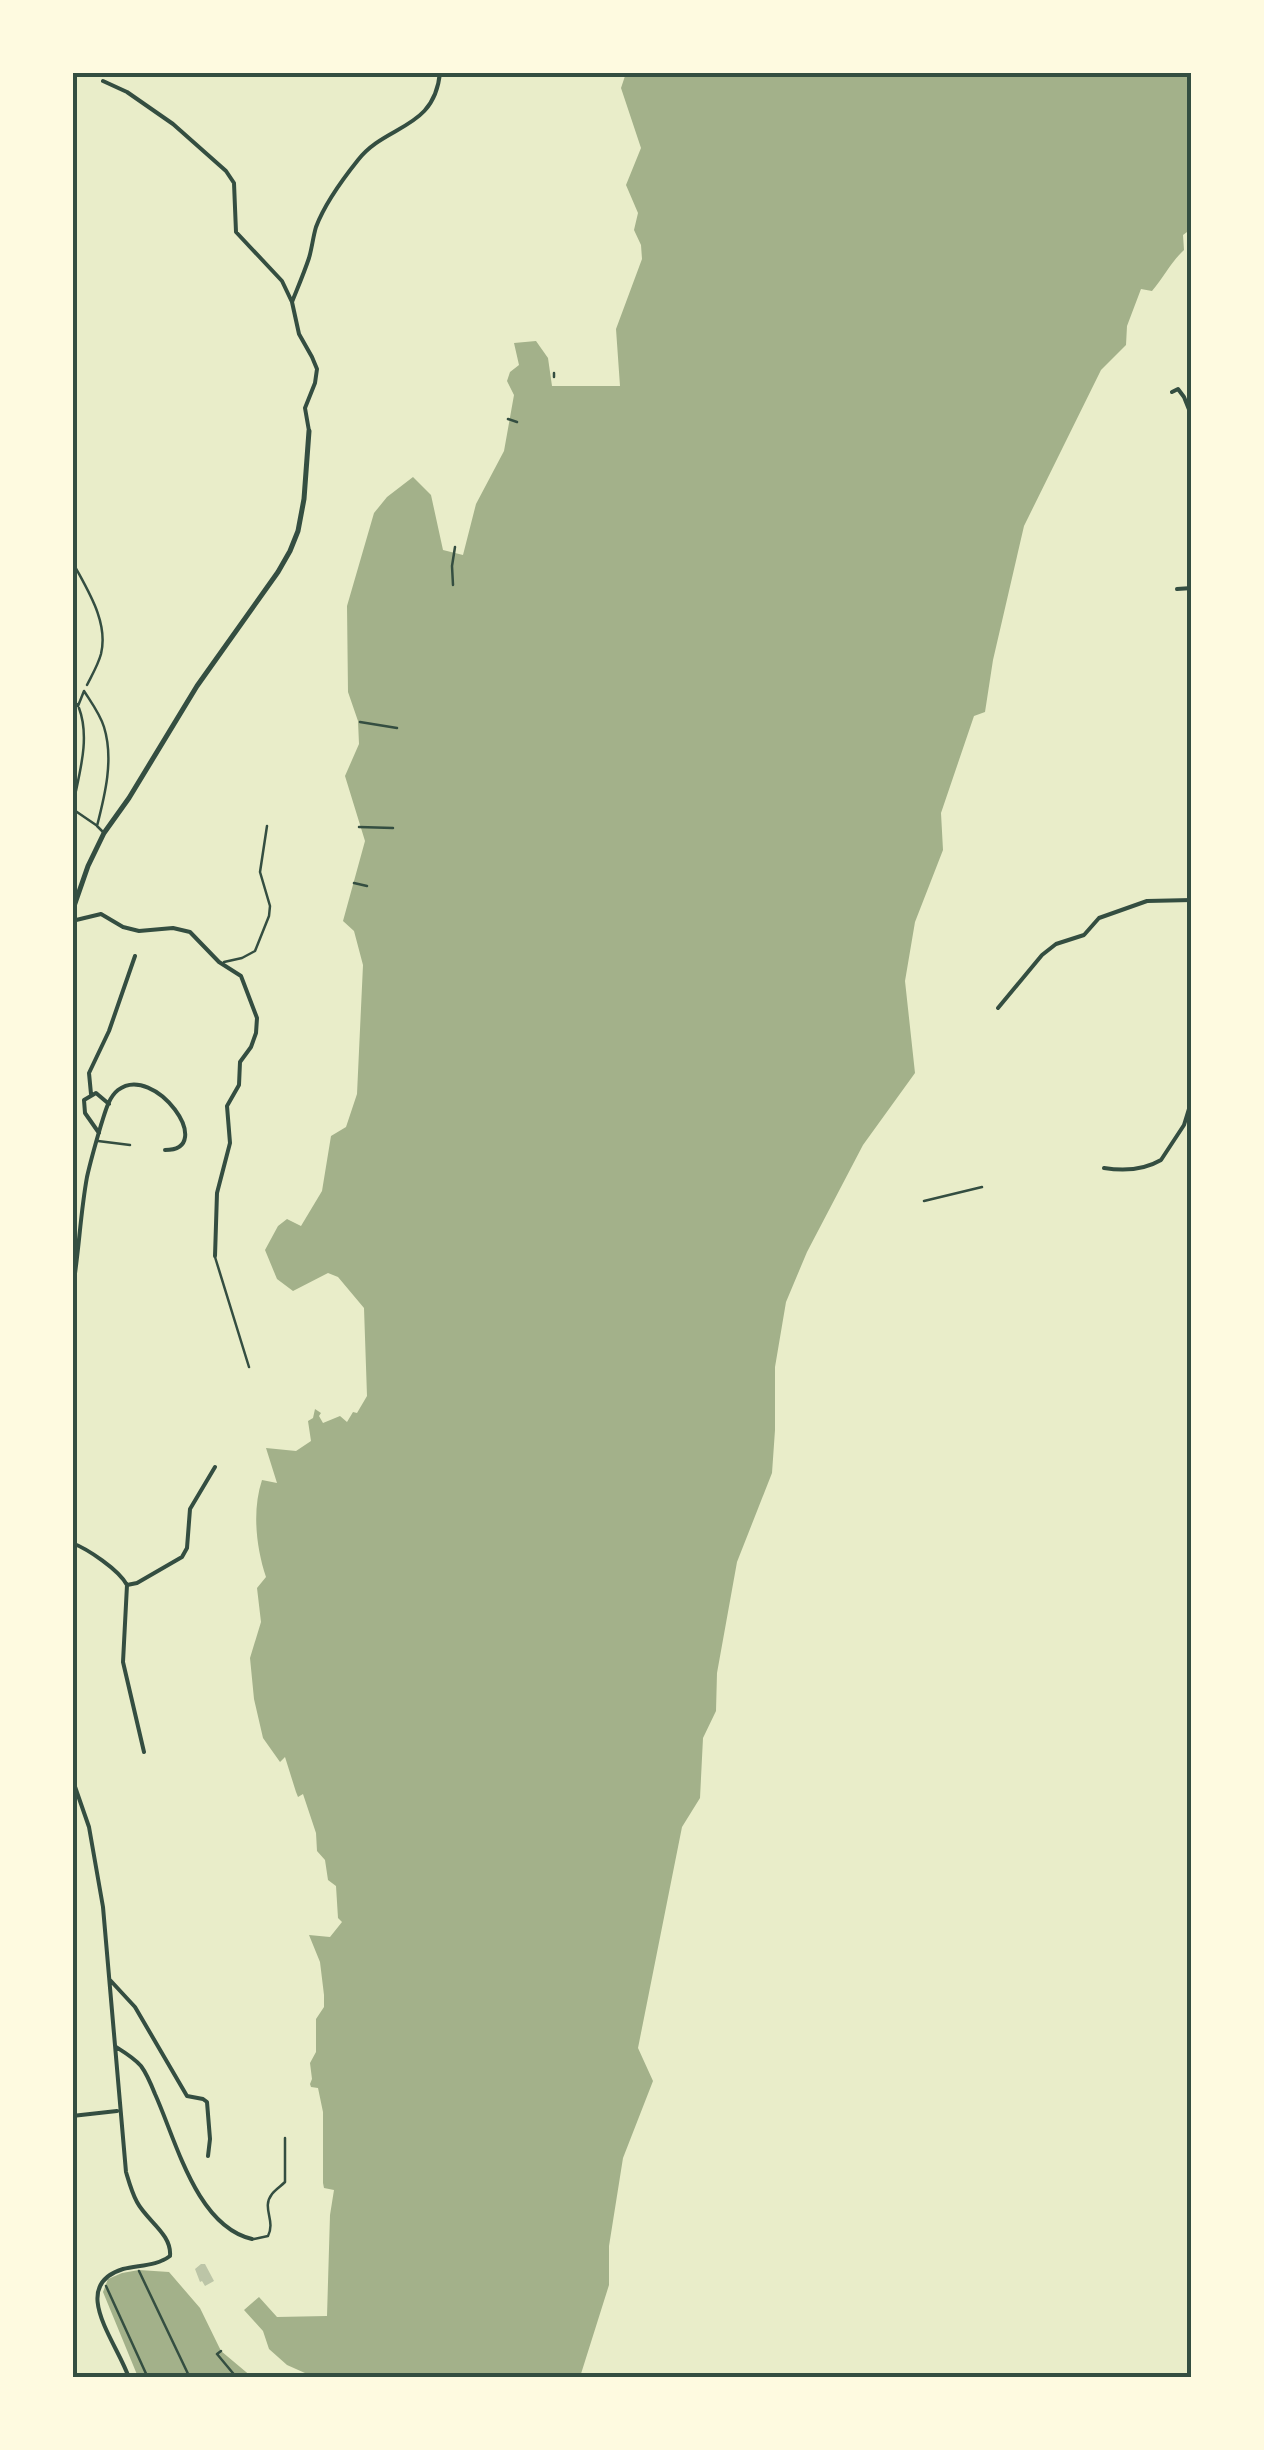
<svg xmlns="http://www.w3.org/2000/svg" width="1264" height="2450" font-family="'Crimson Pro',serif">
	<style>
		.water { fill: #a3b18a }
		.building { fill: #bcc5a7 }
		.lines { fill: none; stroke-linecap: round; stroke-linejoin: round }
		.path { stroke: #344e41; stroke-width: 2.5 }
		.service { stroke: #344e41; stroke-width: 2.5 }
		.minor { stroke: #344e41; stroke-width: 4 }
		.secondary { stroke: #344e41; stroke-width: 5 }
		.neatline { fill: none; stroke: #344e41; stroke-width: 4 }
	</style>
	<rect width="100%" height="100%" fill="#e9edc9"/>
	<path class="water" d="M 626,73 L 1191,73 L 1191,229 L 1183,235 L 1184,250 C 1171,262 1164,277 1152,291 L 1141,289 L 1127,326 L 1126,345 L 1101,370 L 1024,526 L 993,660 L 985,712 L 974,716 L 941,813 L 943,850 L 915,922 L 905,981 L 915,1073 L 863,1145 L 807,1252 L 786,1302 L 775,1367 L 775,1430 L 772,1473 L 737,1562 L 717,1673 L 716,1711 L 703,1738 L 700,1798 L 682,1827 L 638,2048 L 653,2081 L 623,2158 L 609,2246 L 609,2285 L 580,2377 L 314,2377 L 287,2365 L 269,2349 L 263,2331 L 244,2310 L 259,2297 L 277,2317 L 327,2316 L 330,2215 L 334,2190 L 324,2188 L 323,2183 L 323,2112 L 318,2088 L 311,2087 L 310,2084 L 312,2079 L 310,2063 L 316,2052 L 316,2019 L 324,2007 L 324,1995 L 320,1962 L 309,1935 L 330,1937 L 342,1922 L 338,1918 L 336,1886 L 328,1880 L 325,1860 L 317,1851 L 316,1833 L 303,1794 L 298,1797 L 296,1792 L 285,1757 L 280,1762 L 263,1738 L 254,1699 L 250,1658 L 261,1622 L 257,1588 L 266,1577 C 256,1547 252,1510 262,1480 L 277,1483 L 266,1448 L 296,1451 L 311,1441 L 308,1421 L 313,1418 L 315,1409 L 321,1413 L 319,1416 L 323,1423 L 340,1416 L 347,1422 L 353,1412 L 357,1413 L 367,1396 L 364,1308 L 338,1277 L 328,1273 L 293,1291 L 277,1279 L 265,1250 L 278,1226 L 287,1219 L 301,1226 L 322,1191 L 331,1136 L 346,1127 L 357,1094 L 363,965 L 354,931 L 343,921 L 365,841 L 345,776 L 359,744 L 358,721 L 348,692 L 347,606 L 374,513 L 387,497 L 413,477 L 431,495 L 443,550 L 463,555 L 476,504 L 504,451 L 514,395 L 507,381 L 510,372 L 519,365 L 514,343 L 536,341 L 548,358 L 552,386 L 620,386 L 616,329 L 642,259 L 641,245 L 634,230 L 638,213 L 626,185 L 641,148 L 621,88 Z
		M 139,2270 L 169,2272 L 200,2308 L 221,2351 L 252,2377 L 138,2377 L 103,2292 L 108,2279 L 122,2273 Z"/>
	<path class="building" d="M 201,2264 L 205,2264 L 214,2281 L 205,2286 L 202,2281 L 200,2282 L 195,2269 Z"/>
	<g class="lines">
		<path class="path" d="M 554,373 L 554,377
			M 508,419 L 517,422
			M 72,561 C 86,588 109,621 101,654 C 98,665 92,675 87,685
			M 453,585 L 452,566 L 455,547
			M 360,722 L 397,728
			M 359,827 L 393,828
			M 354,883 L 367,886
			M 924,1201 L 982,1187
			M 139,2271 L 190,2378
			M 106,2286 L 148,2378
			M 221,2351 L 217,2354 L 237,2378"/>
		<path class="service" d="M 72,698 L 78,706 L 84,691 C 91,702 100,714 104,727 C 114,759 105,795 97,826 L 104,833
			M 72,810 C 78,777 91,740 79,708
			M 74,810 L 96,825
			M 224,962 L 242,958 L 255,951 L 269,916 L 270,906 L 260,872 L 267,826
			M 98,1141 L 130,1145
			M 215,1257 L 249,1367
			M 254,2239 L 268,2236 C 276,2220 261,2208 272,2194 C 276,2189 281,2186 285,2182 L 285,2138"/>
		<path class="minor" d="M 103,81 L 127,92 L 173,124 L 226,171 L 234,183 L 236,232 L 282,281 L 292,302 L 299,334 L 312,357 L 317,369 L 315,383 L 305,408 L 309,431
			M 292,302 C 298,287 304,273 309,258 C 312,248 313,237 316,227 C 325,203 342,180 358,160 C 386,124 435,130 440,72
			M 1172,392 L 1178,389 L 1184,397 L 1192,417
			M 1177,589 L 1192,588
			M 72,921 L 101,914 L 123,927 L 139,931 L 173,928 L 190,932 L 219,962 L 241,976 L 257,1018 L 256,1033 L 251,1047 L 240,1062 L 239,1085 L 227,1106 L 230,1143 L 217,1193 L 215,1256
			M 998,1008 L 1042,955 L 1056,944 L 1084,935 L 1099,918 L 1147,901 L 1192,900
			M 91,1094 L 89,1073 L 109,1031 L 135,956
			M 99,1133 L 85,1113 L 84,1100 L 96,1093 L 109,1104
			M 1104,1168 C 1123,1171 1144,1170 1161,1160 L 1184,1125 L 1192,1099
			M 72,1293 C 79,1254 80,1215 87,1177 C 91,1159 96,1142 101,1125 C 105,1113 108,1098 118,1090 C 154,1062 218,1150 165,1150
			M 72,1543 C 88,1549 119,1570 127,1585
			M 127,1585 L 123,1662 L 144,1752
			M 127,1585 L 137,1583 L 182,1557 L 187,1548 L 190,1509 L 215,1467
			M 72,1778 L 89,1827 L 103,1907 L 126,2172 C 129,2182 132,2193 137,2202 C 147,2221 172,2234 170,2256 C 157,2266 139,2265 123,2269 C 68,2286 117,2342 129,2378
			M 110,1980 L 135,2007 L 187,2096 L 203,2099 L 207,2102 L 210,2139 L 208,2156
			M 116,2047 C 124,2052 134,2058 141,2066 C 147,2074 151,2084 155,2094 C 176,2140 196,2226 252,2239
			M 72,2116 L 117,2111"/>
		<path class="secondary" d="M 72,912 L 88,866 L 104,833 L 129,798 L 197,686 L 278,572 L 290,551 L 298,531 L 304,499 L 309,431"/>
	</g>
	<rect width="1264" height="2450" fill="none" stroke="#fefae0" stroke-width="150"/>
	<rect x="75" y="75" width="1114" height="2300" class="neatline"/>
</svg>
